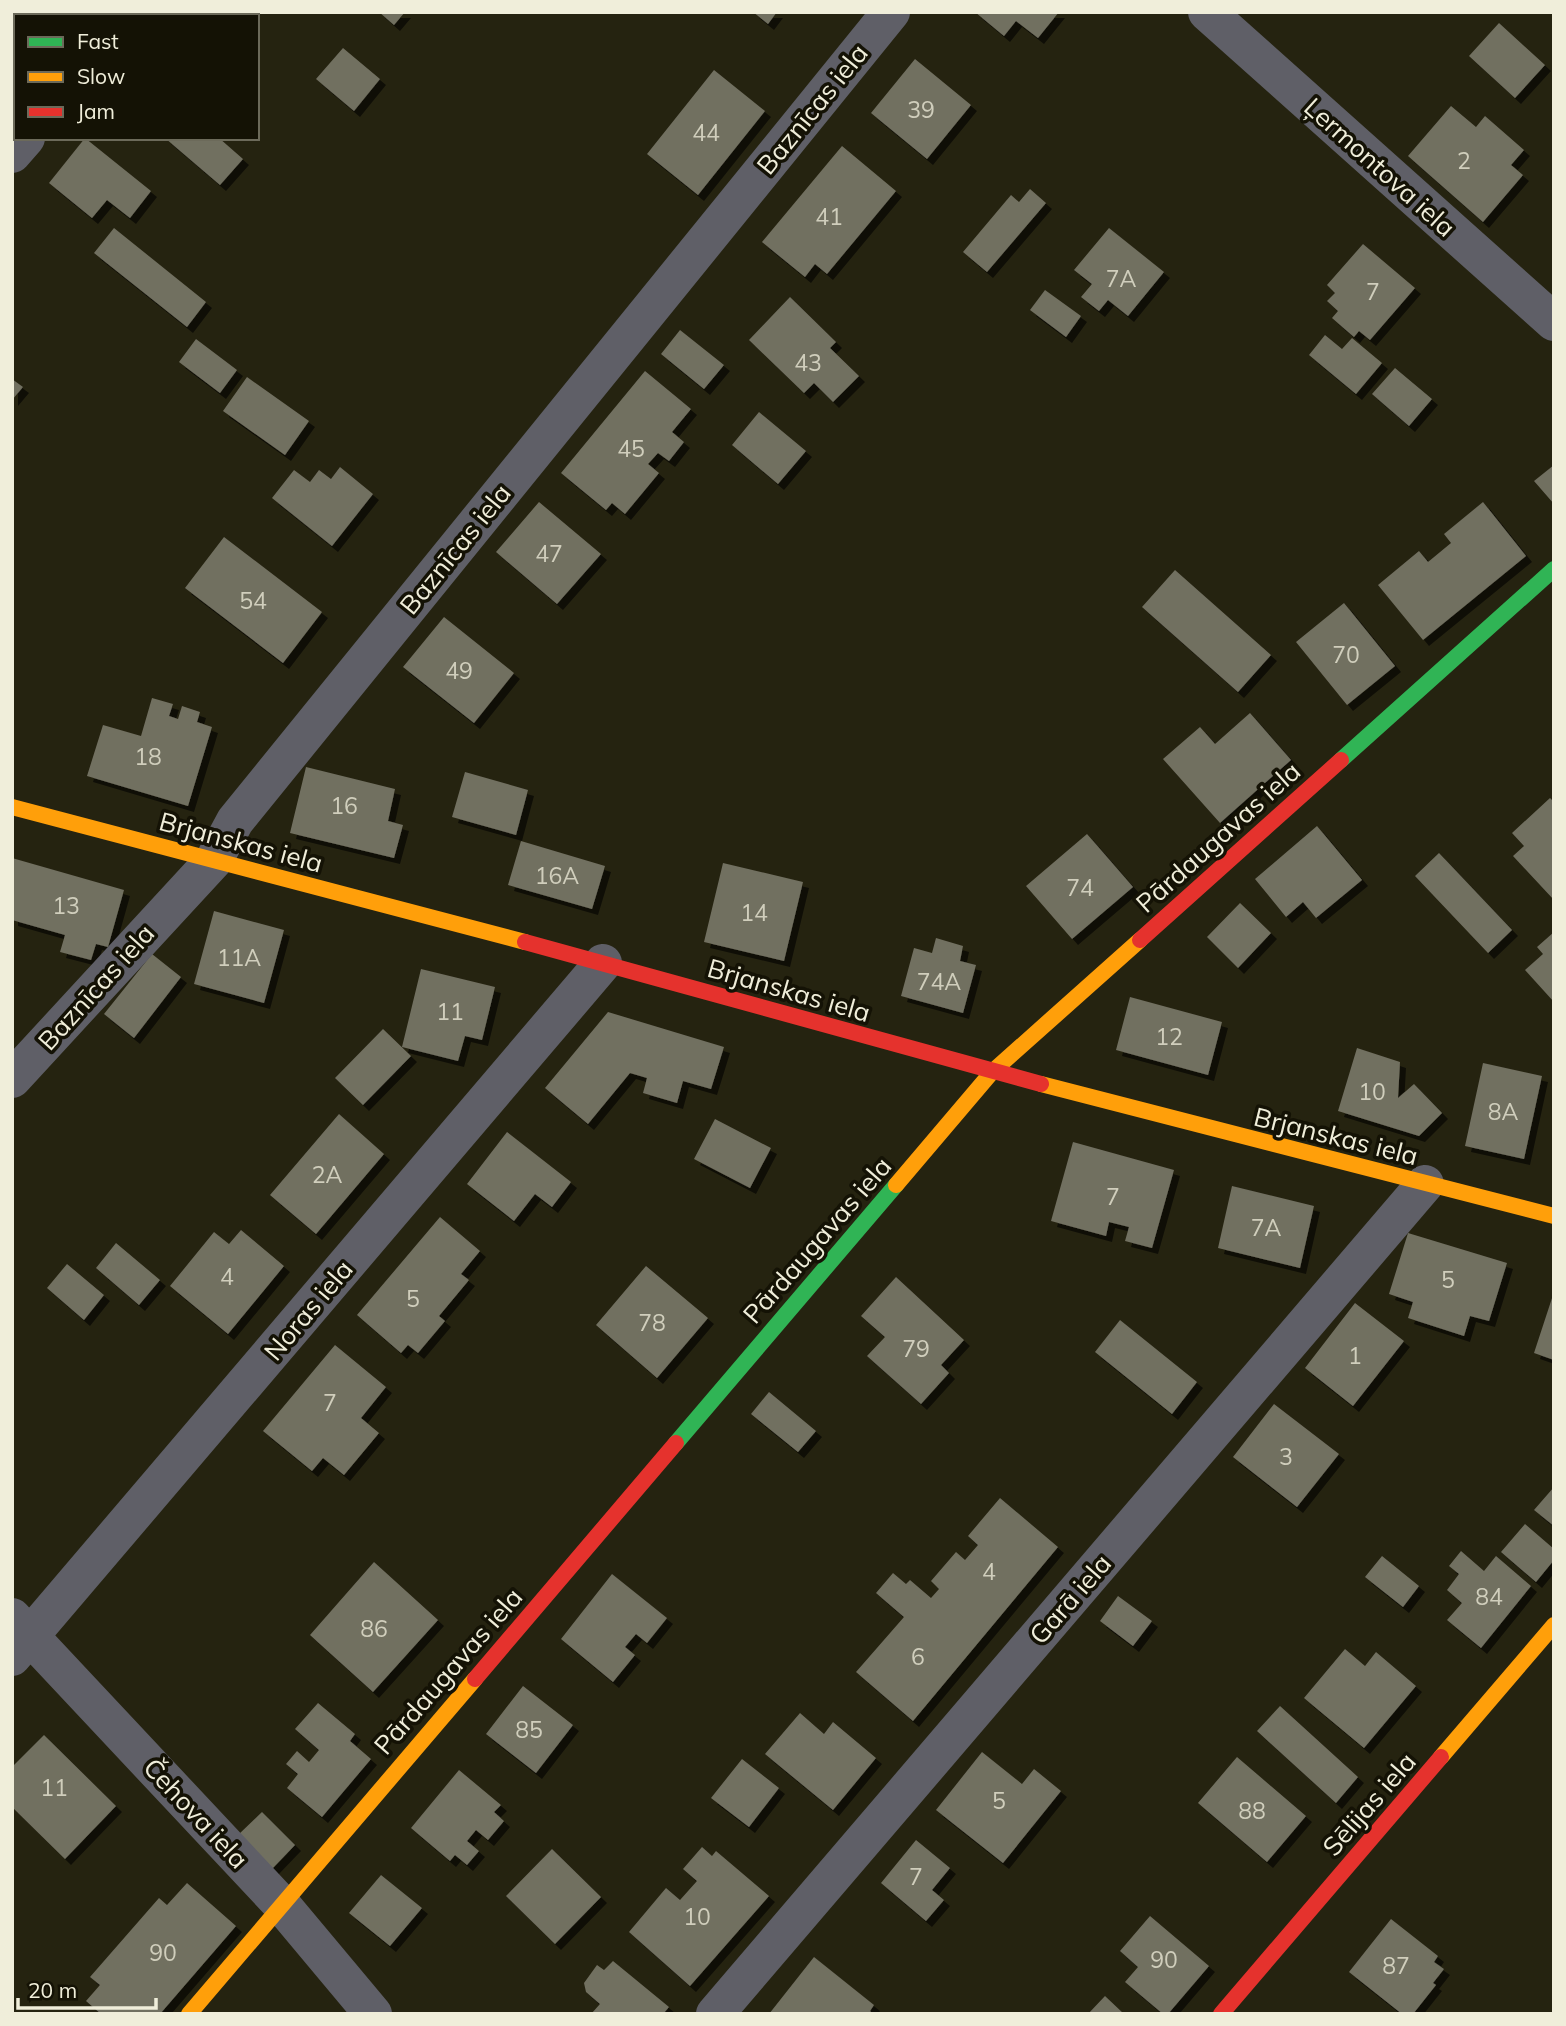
<svg xmlns="http://www.w3.org/2000/svg" width="1566" height="2026" font-family="Mulish,sans-serif">
	<style>
		.building { fill: #716f60; filter: url(#shadow) }
		.lines { fill: none; stroke-linecap: round; stroke-linejoin: round }
		.street { stroke: #5f5f67; stroke-width: 38 }
		.fast { stroke: #30b455; stroke-width: 16 }
		.slow { stroke: #ff9f0a; stroke-width: 16 }
		.jam { stroke: #e5322d; stroke-width: 16 }
		.labels { text-anchor: middle; dominant-baseline: central; stroke-width: 7; stroke-linejoin: round; paint-order: stroke }
		.number-label { font-size: 23px; fill: #d0cebc }
		.street-label { font-size: 26px; fill: #f0eeda; stroke: #141205 }
	</style>
	<defs>
		<filter id="shadow"><feDropShadow dx="6" dy="6" stdDeviation="0" flood-color="#0009"/></filter>
	</defs>
	<rect width="100%" height="100%" fill="#252310"/>
	<path class="building" d="M 379,12 L 405,12 L 394,25 Z
		M 753,12 L 777,12 L 768,24 Z
		M 975,12 L 1059,12 L 1038,38 L 1016,21 L 1004,36 Z
		M 1499,23 L 1545,65 L 1515,98 L 1469,56 Z
		M 12,45 L 16,48 L 16,89 L 12,93 Z
		M 343,48 L 380,79 L 354,111 L 316,79 Z
		M 915,59 L 971,105 L 927,159 L 871,113 Z
		M 714,70 L 765,111 L 698,195 L 647,154 Z
		M 1451,106 L 1476,127 L 1485,116 L 1524,150 L 1511,165 L 1523,175 L 1483,222 L 1408,156 Z
		M 85,138 L 151,191 L 130,218 L 107,200 L 92,218 L 49,183 Z
		M 165,138 L 219,138 L 243,159 L 220,185 Z
		M 842,146 L 896,191 L 827,274 L 815,264 L 805,277 L 762,242 Z
		M 1030,189 L 1046,203 L 987,272 L 963,252 L 1011,195 L 1019,202 Z
		M 114,228 L 206,302 L 187,327 L 94,253 Z
		M 1109,228 L 1164,272 L 1128,316 L 1108,300 L 1099,311 L 1081,297 L 1092,284 L 1074,270 Z
		M 1363,244 L 1415,288 L 1370,340 L 1359,331 L 1354,337 L 1332,318 L 1338,311 L 1327,301 L 1335,293 L 1327,285 Z
		M 1045,290 L 1081,316 L 1066,337 L 1030,310 Z
		M 790,297 L 836,342 L 830,348 L 859,376 L 833,402 L 814,383 L 804,393 L 749,340 Z
		M 680,330 L 724,365 L 704,389 L 661,354 Z
		M 1325,335 L 1342,349 L 1352,338 L 1382,363 L 1356,394 L 1309,355 Z
		M 196,339 L 237,370 L 220,393 L 179,362 Z
		M 1395,368 L 1432,399 L 1409,426 L 1372,394 Z
		M 645,371 L 691,409 L 672,432 L 684,442 L 669,461 L 658,453 L 648,464 L 659,473 L 625,514 L 612,503 L 606,510 L 561,473 Z
		M 247,377 L 309,421 L 285,455 L 223,411 Z
		M 12,379 L 23,387 L 12,400 Z
		M 759,412 L 806,451 L 778,484 L 732,445 Z
		M 1554,465 L 1554,504 L 1534,481 Z
		M 340,467 L 373,494 L 332,546 L 272,498 L 294,470 L 310,482 L 319,470 L 331,479 Z
		M 539,502 L 601,554 L 557,604 L 496,552 Z
		M 1483,502 L 1526,556 L 1423,640 L 1378,585 L 1419,551 L 1428,562 L 1451,543 L 1444,534 Z
		M 224,537 L 322,612 L 283,663 L 185,588 Z
		M 1175,570 L 1271,655 L 1238,692 L 1142,607 Z
		M 1344,603 L 1395,666 L 1347,705 L 1296,642 Z
		M 444,617 L 514,673 L 474,723 L 403,667 Z
		M 152,698 L 173,704 L 169,716 L 178,719 L 182,706 L 200,712 L 197,722 L 212,727 L 188,806 L 87,776 L 103,725 L 141,736 Z
		M 1250,713 L 1291,760 L 1220,823 L 1163,759 L 1200,727 L 1215,744 Z
		M 306,767 L 395,789 L 388,821 L 403,825 L 394,858 L 290,833 Z
		M 465,772 L 528,790 L 516,835 L 452,817 Z
		M 1550,798 L 1554,802 L 1554,900 L 1513,856 L 1524,846 L 1512,833 Z
		M 1317,826 L 1362,880 L 1316,918 L 1303,902 L 1286,917 L 1255,879 Z
		M 1087,834 L 1133,887 L 1072,939 L 1026,886 Z
		M 521,841 L 605,866 L 592,909 L 508,885 Z
		M 1439,853 L 1512,930 L 1488,953 L 1415,876 Z
		M 12,858 L 124,890 L 108,947 L 96,944 L 91,960 L 60,952 L 65,935 L 12,920 Z
		M 723,863 L 803,882 L 784,961 L 704,942 Z
		M 1240,903 L 1271,933 L 1238,968 L 1207,937 Z
		M 214,911 L 284,930 L 264,1003 L 194,984 Z
		M 1554,932 L 1554,1002 L 1525,970 L 1543,954 L 1537,947 Z
		M 936,938 L 963,946 L 960,961 L 976,965 L 963,1013 L 901,996 L 914,948 L 932,953 Z
		M 152,954 L 181,977 L 134,1038 L 104,1014 Z
		M 421,969 L 495,987 L 482,1040 L 465,1036 L 458,1061 L 402,1047 Z
		M 1130,997 L 1222,1022 L 1208,1075 L 1116,1050 Z
		M 608,1012 L 724,1047 L 711,1089 L 683,1081 L 677,1103 L 643,1093 L 647,1078 L 630,1073 L 588,1124 L 545,1088 Z
		M 383,1029 L 411,1056 L 363,1105 L 335,1078 Z
		M 1357,1048 L 1400,1062 L 1398,1098 L 1414,1084 L 1442,1113 L 1419,1136 L 1338,1111 Z
		M 1483,1063 L 1542,1076 L 1524,1159 L 1465,1146 Z
		M 339,1114 L 384,1154 L 316,1234 L 270,1195 Z
		M 715,1119 L 771,1148 L 750,1188 L 694,1159 Z
		M 507,1132 L 571,1182 L 552,1207 L 535,1194 L 514,1221 L 467,1184 Z
		M 1073,1142 L 1174,1170 L 1152,1248 L 1125,1241 L 1129,1227 L 1109,1222 L 1106,1236 L 1051,1221 Z
		M 1232,1186 L 1314,1206 L 1300,1268 L 1218,1248 Z
		M 440,1217 L 480,1251 L 461,1274 L 469,1280 L 439,1316 L 445,1321 L 418,1353 L 408,1345 L 401,1353 L 357,1315 Z
		M 241,1230 L 284,1266 L 228,1334 L 170,1286 L 214,1232 L 229,1244 Z
		M 1408,1233 L 1507,1263 L 1489,1321 L 1470,1316 L 1464,1336 L 1408,1318 L 1413,1302 L 1389,1294 Z
		M 116,1243 L 160,1280 L 139,1305 L 96,1268 Z
		M 67,1264 L 104,1295 L 84,1320 L 47,1288 Z
		M 646,1266 L 708,1318 L 657,1378 L 596,1325 Z
		M 896,1277 L 964,1340 L 941,1365 L 949,1373 L 921,1404 L 867,1356 L 885,1337 L 861,1316 Z
		M 1553,1295 L 1554,1295 L 1554,1360 L 1534,1353 Z
		M 1355,1303 L 1404,1341 L 1353,1406 L 1305,1368 Z
		M 1120,1320 L 1197,1382 L 1172,1414 L 1095,1352 Z
		M 335,1345 L 386,1387 L 361,1418 L 379,1433 L 344,1475 L 323,1458 L 312,1471 L 263,1431 Z
		M 769,1392 L 816,1431 L 798,1452 L 751,1414 Z
		M 1274,1404 L 1339,1454 L 1297,1507 L 1233,1457 Z
		M 1554,1487 L 1554,1526 L 1534,1510 Z
		M 1000,1498 L 1058,1547 L 913,1721 L 856,1672 L 904,1617 L 876,1593 L 893,1573 L 906,1584 L 910,1580 L 931,1598 L 939,1589 L 931,1581 L 956,1552 L 965,1560 L 978,1545 L 968,1536 Z
		M 1525,1524 L 1554,1549 L 1554,1560 L 1536,1582 L 1501,1552 Z
		M 1461,1551 L 1484,1571 L 1496,1556 L 1531,1586 L 1481,1648 L 1447,1620 L 1462,1603 L 1447,1590 L 1459,1574 L 1449,1566 Z
		M 1382,1556 L 1419,1586 L 1403,1607 L 1365,1577 Z
		M 374,1562 L 438,1620 L 373,1692 L 310,1635 Z
		M 612,1574 L 667,1618 L 647,1643 L 636,1634 L 625,1647 L 635,1655 L 613,1682 L 561,1639 Z
		M 1118,1596 L 1152,1621 L 1133,1646 L 1100,1621 Z
		M 1345,1649 L 1365,1666 L 1376,1652 L 1416,1686 L 1364,1748 L 1304,1698 Z
		M 523,1686 L 573,1725 L 536,1773 L 486,1734 Z
		M 318,1703 L 355,1734 L 350,1741 L 371,1759 L 322,1817 L 287,1788 L 298,1774 L 286,1764 L 297,1751 L 309,1762 L 319,1750 L 295,1729 Z
		M 1280,1706 L 1358,1777 L 1336,1803 L 1257,1731 Z
		M 800,1713 L 824,1734 L 833,1722 L 876,1758 L 833,1810 L 765,1754 Z
		M 44,1735 L 116,1806 L 65,1859 L 12,1807 L 12,1767 Z
		M 982,1752 L 1022,1784 L 1034,1769 L 1061,1791 L 1003,1863 L 936,1810 Z
		M 1237,1757 L 1306,1816 L 1267,1862 L 1198,1803 Z
		M 742,1759 L 779,1788 L 749,1827 L 711,1798 Z
		M 459,1770 L 501,1805 L 494,1812 L 504,1821 L 488,1840 L 476,1830 L 467,1841 L 479,1851 L 467,1865 L 455,1855 L 450,1861 L 411,1828 Z
		M 262,1812 L 295,1845 L 272,1869 L 238,1835 Z
		M 916,1840 L 950,1868 L 932,1890 L 944,1900 L 926,1921 L 881,1883 Z
		M 702,1847 L 712,1856 L 716,1851 L 769,1896 L 690,1986 L 629,1932 L 666,1888 L 680,1900 L 697,1881 L 683,1869 Z
		M 552,1849 L 601,1897 L 555,1944 L 506,1896 Z
		M 381,1875 L 422,1908 L 390,1946 L 349,1913 Z
		M 187,1883 L 236,1926 L 160,2014 L 101,2014 L 86,2001 L 100,1985 L 90,1977 L 159,1898 L 167,1905 Z
		M 1150,1916 L 1209,1966 L 1168,2014 L 1163,2014 L 1125,1982 L 1138,1967 L 1120,1951 Z
		M 1391,1919 L 1438,1956 L 1434,1962 L 1444,1969 L 1433,1983 L 1436,1985 L 1413,2014 L 1402,2014 L 1349,1972 Z
		M 814,1957 L 874,2005 L 870,2011 L 873,2014 L 769,2014 Z
		M 613,1961 L 669,2007 L 663,2014 L 591,2014 L 600,2004 L 586,1992 L 584,1983 L 597,1965 L 604,1970 Z
		M 1105,1996 L 1124,2014 L 1088,2014 Z"/>
	<g class="lines">
		<path class="street" d="M 1207,12 L 1554,322
			M 129,16 L 132,12
			M 12,154 L 26,138
			M 12,1079 L 214,860 L 235,821 L 891,12
			M 12,1617 L 281,1904 L 373,2014
			M 12,1657 L 603,963
			M 715,2014 L 1425,1184"/>
		<path class="fast" d="M 1341,760 L 1554,569
			M 676,1443 L 896,1185"/>
		<path class="slow" d="M 12,807 L 525,942
			M 1041,1084 L 1554,1216
			M 896,1185 L 992,1072 L 1140,940
			M 1441,1757 L 1554,1625
			M 189,2014 L 475,1679"/>
		<path class="jam" d="M 1140,940 L 1341,760
			M 525,942 L 1041,1084
			M 475,1679 L 676,1443
			M 1221,2014 L 1441,1757"/>
	</g>
	<g class="labels">
		<g class="number-label">
			<text x="921" y="109">39</text>
			<text x="706" y="132">44</text>
			<text x="1464" y="160">2</text>
			<text x="829" y="216">41</text>
			<text x="1121" y="278">7A</text>
			<text x="1373" y="291">7</text>
			<text x="808" y="362">43</text>
			<text x="631" y="448">45</text>
			<text x="549" y="553">47</text>
			<text x="253" y="600">54</text>
			<text x="1346" y="654">70</text>
			<text x="459" y="670">49</text>
			<text x="148" y="756">18</text>
			<text x="344" y="805">16</text>
			<text x="557" y="875">16A</text>
			<text x="1080" y="887">74</text>
			<text x="66" y="905">13</text>
			<text x="754" y="912">14</text>
			<text x="239" y="957">11A</text>
			<text x="939" y="981">74A</text>
			<text x="450" y="1011">11</text>
			<text x="1169" y="1036">12</text>
			<text x="1372" y="1091">10</text>
			<text x="1503" y="1111">8A</text>
			<text x="327" y="1174">2A</text>
			<text x="1113" y="1196">7</text>
			<text x="1266" y="1227">7A</text>
			<text x="227" y="1276">4</text>
			<text x="1448" y="1279">5</text>
			<text x="413" y="1298">5</text>
			<text x="652" y="1322">78</text>
			<text x="916" y="1348">79</text>
			<text x="1355" y="1355">1</text>
			<text x="330" y="1402">7</text>
			<text x="1286" y="1456">3</text>
			<text x="989" y="1571">4</text>
			<text x="1489" y="1596">84</text>
			<text x="374" y="1628">86</text>
			<text x="918" y="1656">6</text>
			<text x="529" y="1729">85</text>
			<text x="54" y="1787">11</text>
			<text x="999" y="1800">5</text>
			<text x="1252" y="1810">88</text>
			<text x="916" y="1876">7</text>
			<text x="697" y="1916">10</text>
			<text x="163" y="1952">90</text>
			<text x="1164" y="1959">90</text>
			<text x="1396" y="1965">87</text>
		</g>
		<g class="street-label">
			<text transform="translate(812 109) rotate(-51)">Baznīcas iela</text>
			<text transform="translate(1380 167) rotate(42)">Ļermontova iela</text>
			<text transform="translate(455 549) rotate(-51)">Baznīcas iela</text>
			<text transform="translate(1218 837) rotate(-42)">Pārdaugavas iela</text>
			<text transform="translate(241 842) rotate(15)">Brjanskas iela</text>
			<text transform="translate(96 987) rotate(-48)">Baznīcas iela</text>
			<text transform="translate(789 990) rotate(16)">Brjanskas iela</text>
			<text transform="translate(1336 1136) rotate(14)">Brjanskas iela</text>
			<text transform="translate(817 1240) rotate(-49)">Pārdaugavas iela</text>
			<text transform="translate(308 1310) rotate(-50)">Noras iela</text>
			<text transform="translate(1070 1599) rotate(-49)">Garā iela</text>
			<text transform="translate(448 1671) rotate(-49)">Pārdaugavas iela</text>
			<text transform="translate(1369 1804) rotate(-49)">Sēlijas iela</text>
			<text transform="translate(196 1813) rotate(47)">Čehova iela</text>
		</g>
	</g>
	<rect width="1566" height="2026" fill="none" stroke="#f0eeda" stroke-width="28"/>
	<rect x="14" y="14" width="245" height="126" fill="#141205" stroke="#6c6a5a" stroke-width="2"/>
	<rect x="28" y="37" width="35" height="10" fill="#30b455" stroke="#6c6a5a" stroke-width="2"/>
	<text x="77" y="49" font-size="21" fill="#f0eeda">Fast</text>
	<rect x="28" y="72" width="35" height="10" fill="#ff9f0a" stroke="#6c6a5a" stroke-width="2"/>
	<text x="77" y="84" font-size="21" fill="#f0eeda">Slow</text>
	<rect x="28" y="107" width="35" height="10" fill="#e5322d" stroke="#6c6a5a" stroke-width="2"/>
	<text x="77" y="119" font-size="21" fill="#f0eeda">Jam</text>
	<path d="M18 1998v10h138v-10" fill="none" stroke="#f0eeda" stroke-width="3.5"/>
	<text x="28" y="1998" font-size="21" fill="#f0eeda" stroke="#141205" stroke-width="5" paint-order="stroke">20 m</text>
</svg>
